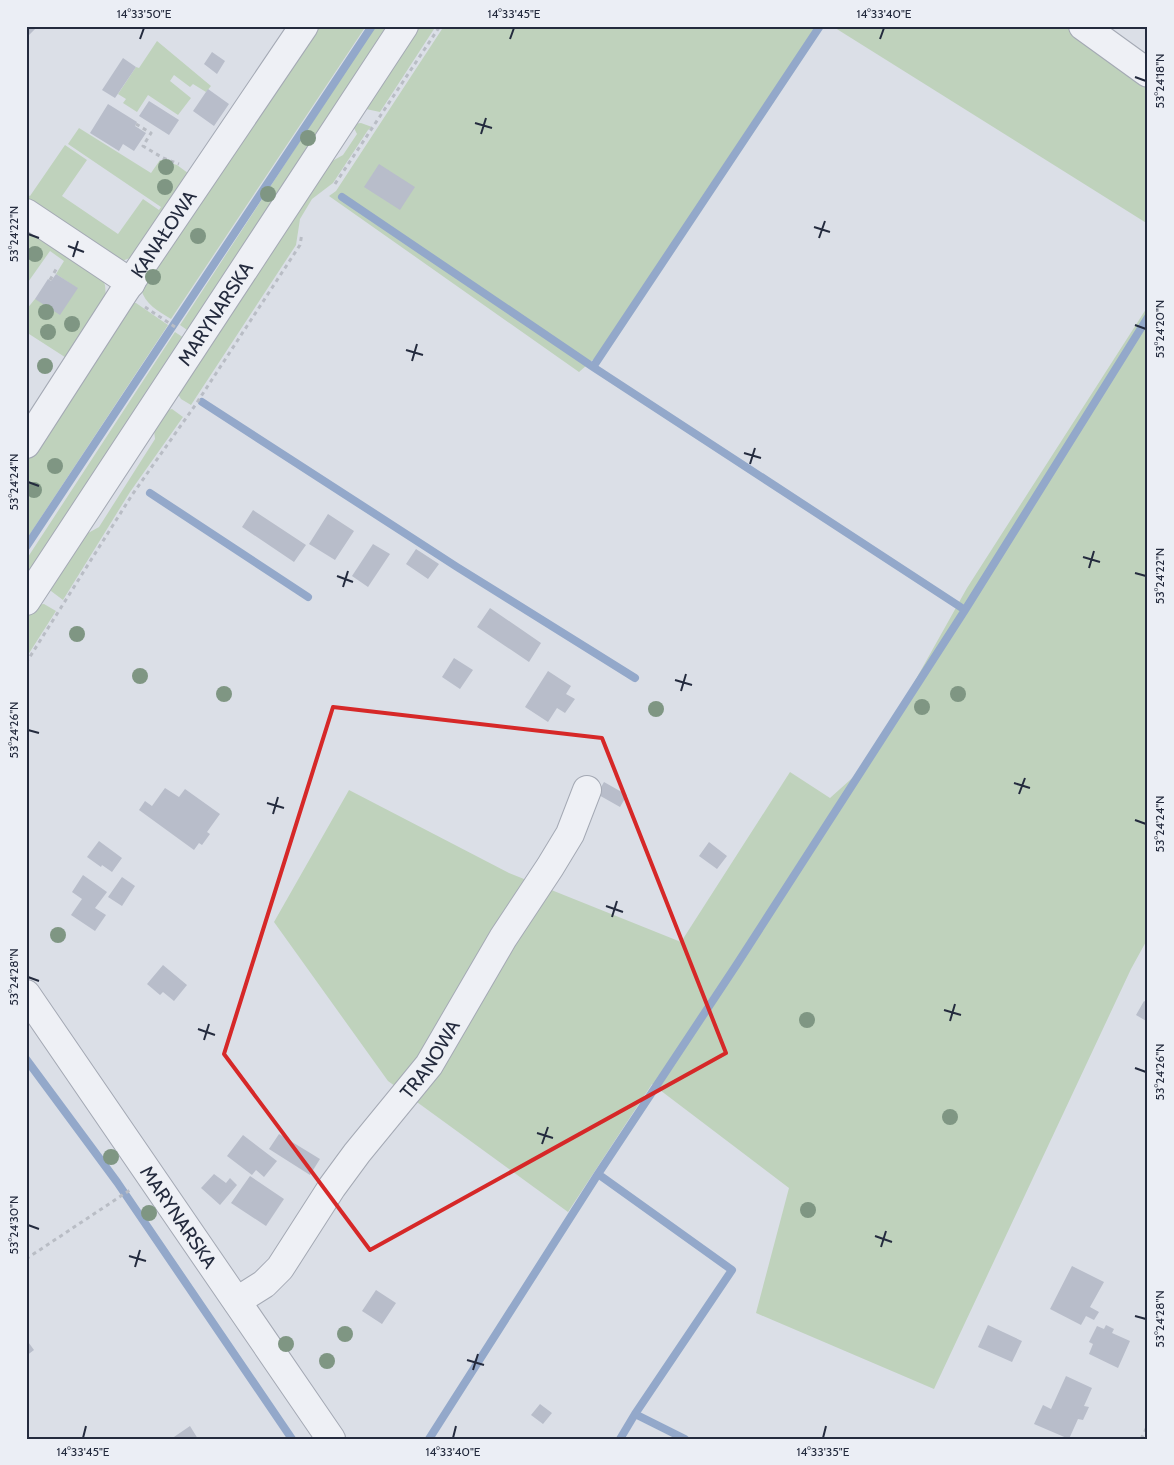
<svg xmlns="http://www.w3.org/2000/svg" width="1174" height="1465" font-family="Cabin,sans-serif">
	<style>
		.green { fill: #bfd2bc }
		.lines { fill: none; stroke-linecap: round; stroke-linejoin: round }
		.stream { stroke: #93a8ca; stroke-width: 8 }
		.building { fill: #b8bdca }
		.minor-casing { stroke: #a4a9b4; stroke-width: 30 }
		.path { stroke: #b9bdc5; stroke-width: 3; stroke-dasharray: 4 4; stroke-linecap: butt }
		.minor { stroke: #eef0f5; stroke-width: 28 }
		.tree { fill: #7f9683 }
		.marked { fill: none; stroke: #d62828; stroke-width: 4; stroke-linejoin: round }
		.ticks { fill: none; stroke: #242b3e; stroke-width: 2 }
		.labels { text-anchor: middle; dominant-baseline: central; stroke-width: 4; stroke-linejoin: round; paint-order: stroke }
		.street-label { font-size: 19px; fill: #242b3e; stroke: #ebeef5 }
		.neatline { fill: none; stroke: #242b3e; stroke-width: 2 }
		.ticks-label { font-size: 12px; text-anchor: middle; fill: #242b3e }
	</style>
	<rect width="100%" height="100%" fill="#dbdfe7"/>
	<path class="green" d="M 313,26 L 366,26 L 171,319 C 158,311 145,304 141,289 Z
		M 375,26 L 391,26 L 190,332 L 180,325 Z
		M 415,26 L 436,26 L 380,112 L 366,109 L 365,104 Z
		M 444,26 L 818,26 L 596,357 L 579,372 L 329,196 L 336,191 Z
		M 832,26 L 1067,26 L 1148,82 L 1148,224 Z
		M 157,41 L 211,86 L 206,92 L 193,84 L 190,87 L 174,75 L 170,81 L 191,98 L 178,115 L 148,95 L 137,112 L 123,103 L 126,99 L 118,94 L 136,67 L 139,68 Z
		M 361,123 L 372,127 L 368,130 L 333,183 L 312,199 L 300,219 L 296,245 L 191,405 L 181,399 L 178,394 L 325,165 L 343,155 L 357,134 L 352,124 Z
		M 79,128 L 151,173 L 160,160 L 177,165 L 192,176 L 130,258 L 122,261 L 26,204 L 26,194 L 30,196 L 65,145 L 87,160 L 62,196 L 118,234 L 143,199 L 159,210 L 161,207 L 68,144 Z
		M 26,224 L 101,276 L 105,285 L 106,298 L 71,361 L 26,332 L 26,310 L 35,299 L 77,288 L 56,274 L 64,261 L 50,251 L 26,285 Z
		M 130,303 L 136,303 L 168,325 L 26,540 L 26,463 L 115,321 Z
		M 1148,306 L 1148,938 L 1131,969 L 934,1389 L 756,1313 L 789,1188 L 652,1084 L 568,1212 L 388,1081 L 274,922 L 349,790 L 509,873 L 681,942 L 790,772 L 830,798 L 869,763 L 967,588 Z
		M 175,332 L 184,338 L 26,580 L 26,560 Z
		M 172,409 L 183,417 L 130,492 L 63,600 L 51,591 L 49,585 L 81,537 L 99,527 L 155,439 L 154,430 L 164,411 Z
		M 44,604 L 56,611 L 26,658 L 26,620 L 36,605 Z"/>
	<g class="lines">
		<path class="stream" d="M 342,197 L 593,367 L 965,610
			M 593,367 L 820,26
			M 202,402 L 457,567 L 635,678
			M 150,493 L 308,597
			M 26,547 L 372,26
			M 26,1059 L 117,1182 L 292,1439
			M 598,1174 L 732,1270 L 635,1414 L 685,1439
			M 429,1439 L 598,1174 L 737,964 L 965,610 L 1148,317
			M 620,1439 L 635,1414"/>
	</g>
	<path class="building" d="M 26,26 L 38,26 L 26,38 Z
		M 212,52 L 225,61 L 217,74 L 204,64 Z
		M 123,58 L 136,67 L 115,98 L 102,90 Z
		M 208,89 L 229,104 L 214,126 L 193,111 Z
		M 149,101 L 179,120 L 169,135 L 139,116 Z
		M 108,104 L 137,122 L 135,126 L 146,133 L 134,151 L 123,144 L 119,151 L 90,133 Z
		M 379,164 L 415,187 L 400,210 L 364,187 Z
		M 56,274 L 78,288 L 60,315 L 35,299 L 48,279 L 51,281 Z
		M 253,510 L 306,545 L 294,562 L 242,527 Z
		M 328,514 L 354,531 L 335,560 L 309,544 Z
		M 373,544 L 390,554 L 368,587 L 352,576 Z
		M 416,549 L 439,564 L 428,579 L 406,564 Z
		M 490,608 L 541,643 L 529,662 L 477,627 Z
		M 454,658 L 473,670 L 460,689 L 442,677 Z
		M 548,671 L 571,686 L 566,694 L 575,699 L 565,713 L 557,708 L 548,722 L 525,707 Z
		M 604,782 L 627,795 L 620,807 L 597,794 Z
		M 165,788 L 179,797 L 185,789 L 220,814 L 207,832 L 210,834 L 202,845 L 199,843 L 194,850 L 139,810 L 145,801 L 152,806 Z
		M 99,841 L 122,858 L 112,872 L 102,865 L 101,867 L 87,857 Z
		M 709,842 L 727,856 L 717,869 L 699,856 Z
		M 83,875 L 107,892 L 95,908 L 106,915 L 95,931 L 71,915 L 82,899 L 72,892 Z
		M 122,877 L 135,886 L 122,906 L 108,897 Z
		M 163,965 L 187,985 L 174,1001 L 163,992 L 160,995 L 147,984 Z
		M 1144,1001 L 1148,1003 L 1148,1022 L 1136,1015 Z
		M 279,1134 L 320,1159 L 310,1175 L 269,1149 Z
		M 243,1135 L 277,1161 L 264,1177 L 256,1170 L 252,1175 L 227,1156 Z
		M 214,1174 L 226,1183 L 230,1178 L 237,1185 L 220,1205 L 201,1188 Z
		M 250,1176 L 284,1199 L 266,1226 L 231,1203 Z
		M 1072,1266 L 1104,1282 L 1090,1307 L 1099,1312 L 1094,1320 L 1086,1316 L 1081,1325 L 1050,1309 Z
		M 376,1290 L 396,1303 L 382,1324 L 362,1311 Z
		M 988,1325 L 1022,1341 L 1012,1362 L 978,1347 Z
		M 1106,1325 L 1114,1329 L 1112,1333 L 1130,1341 L 1118,1368 L 1089,1354 L 1093,1344 L 1089,1342 L 1097,1326 L 1104,1329 Z
		M 26,1339 L 34,1350 L 26,1356 Z
		M 1066,1376 L 1092,1388 L 1084,1406 L 1089,1407 L 1083,1420 L 1078,1419 L 1069,1439 L 1034,1424 L 1043,1405 L 1051,1409 Z
		M 540,1404 L 552,1413 L 543,1424 L 531,1415 Z
		M 190,1426 L 198,1439 L 171,1439 Z"/>
	<g class="lines">
		<g class="minor-casing">
			<g id="minor">
				<path d="M 1083,26 L 1148,73"/>
				<path d="M 26,213 L 131,283"/>
				<path id="s1" d="M 26,444 L 124,292 L 304,26"/>
				<path id="s2" d="M 26,601 L 404,26"/>
				<path id="s3" d="M 26,994 L 331,1439"/>
				<path id="s4" d="M 237,1301 L 264,1284 L 280,1268 L 332,1187 L 357,1153 L 429,1065 L 503,938 L 550,867 L 570,834 L 587,790"/>
			</g>
		</g>
		<path class="path" d="M 136,124 L 151,133 L 143,146 L 163,158 L 179,164
			M 335,184 L 440,26
			M 50,280 L 58,266
			M 145,307 L 175,327
			M 26,663 L 132,495 L 196,404 L 300,245 L 302,233
			M 26,1259 L 130,1190
			M 1141,1439 L 1148,1425"/>
		<use href="#minor" class="minor"/>
	</g>
	<g class="tree">
		<circle cx="308" cy="138" r="8"/>
		<circle cx="166" cy="167" r="8"/>
		<circle cx="165" cy="187" r="8"/>
		<circle cx="268" cy="194" r="8"/>
		<circle cx="198" cy="236" r="8"/>
		<circle cx="35" cy="254" r="8"/>
		<circle cx="153" cy="277" r="8"/>
		<circle cx="46" cy="312" r="8"/>
		<circle cx="72" cy="324" r="8"/>
		<circle cx="48" cy="332" r="8"/>
		<circle cx="45" cy="366" r="8"/>
		<circle cx="55" cy="466" r="8"/>
		<circle cx="34" cy="490" r="8"/>
		<circle cx="77" cy="634" r="8"/>
		<circle cx="140" cy="676" r="8"/>
		<circle cx="224" cy="694" r="8"/>
		<circle cx="958" cy="694" r="8"/>
		<circle cx="922" cy="707" r="8"/>
		<circle cx="656" cy="709" r="8"/>
		<circle cx="58" cy="935" r="8"/>
		<circle cx="807" cy="1020" r="8"/>
		<circle cx="950" cy="1117" r="8"/>
		<circle cx="111" cy="1157" r="8"/>
		<circle cx="808" cy="1210" r="8"/>
		<circle cx="149" cy="1213" r="8"/>
		<circle cx="345" cy="1334" r="8"/>
		<circle cx="286" cy="1344" r="8"/>
		<circle cx="327" cy="1361" r="8"/>
	</g>
	<path class="marked" d="M 333,707 L 602,738 L 726,1053 L 370,1250 L 224,1054 Z"/>
	<path class="ticks" d="M 140,39 L 144,28M 510,39 L 514,28M 880,39 L 884,28M 1135,77 L 1146,81M 475,123 L 492,128M 481,134 L 486,118M 814,227 L 830,232M 28,234 L 39,238M 819,238 L 825,221M 68,246 L 84,252M 73,257 L 78,241M 1135,325 L 1146,329M 406,350 L 423,355M 412,361 L 417,344M 744,453 L 761,458M 750,464 L 755,448M 28,482 L 39,486M 1083,557 L 1100,562M 1089,568 L 1094,551M 1135,573 L 1146,576M 337,576 L 353,582M 343,587 L 348,571M 675,680 L 692,685M 681,691 L 686,674M 28,730 L 39,733M 1014,783 L 1030,788M 1019,794 L 1025,778M 267,803 L 284,808M 273,814 L 278,797M 1135,820 L 1146,824M 606,906 L 623,912M 612,917 L 617,901M 28,977 L 39,981M 944,1010 L 961,1015M 950,1021 L 955,1004M 198,1029 L 215,1035M 204,1040 L 209,1024M 1135,1068 L 1146,1072M 537,1133 L 553,1138M 542,1144 L 548,1127M 28,1225 L 39,1229M 875,1236 L 892,1242M 881,1247 L 886,1231M 129,1256 L 146,1261M 135,1267 L 140,1250M 1135,1316 L 1146,1319M 467,1360 L 484,1365M 473,1370 L 478,1354M 83,1438 L 86,1426M 453,1438 L 456,1426M 823,1438 L 826,1426"/>
	<g class="labels">
		<g class="street-label">
			<text stroke="none"><textPath href="#s1" startOffset="251">KANAŁOWA</textPath></text>
			<text stroke="none"><textPath href="#s2" startOffset="344">MARYNARSKA</textPath></text>
			<text stroke="none"><textPath href="#s4" startOffset="312">TRANOWA</textPath></text>
			<text stroke="none"><textPath href="#s3" startOffset="270">MARYNARSKA</textPath></text>
		</g>
	</g>
	<rect width="1174" height="1465" fill="none" stroke="#ebeef5" stroke-width="55"/>
	<rect x="28" y="28" width="1118" height="1410" class="neatline"/>
	<g class="ticks-label">
		<text x="144" y="18">14°33'50"E</text>
		<text x="514" y="18">14°33'45"E</text>
		<text x="884" y="18">14°33'40"E</text>
		<text transform="translate(1160 81) rotate(-90)" y="4">53°24'18"N</text>
		<text transform="translate(14 234) rotate(-90)" y="4">53°24'22"N</text>
		<text transform="translate(1160 329) rotate(-90)" y="4">53°24'20"N</text>
		<text transform="translate(14 482) rotate(-90)" y="4">53°24'24"N</text>
		<text transform="translate(1160 576) rotate(-90)" y="4">53°24'22"N</text>
		<text transform="translate(14 730) rotate(-90)" y="4">53°24'26"N</text>
		<text transform="translate(1160 824) rotate(-90)" y="4">53°24'24"N</text>
		<text transform="translate(14 977) rotate(-90)" y="4">53°24'28"N</text>
		<text transform="translate(1160 1072) rotate(-90)" y="4">53°24'26"N</text>
		<text transform="translate(14 1225) rotate(-90)" y="4">53°24'30"N</text>
		<text transform="translate(1160 1319) rotate(-90)" y="4">53°24'28"N</text>
		<text x="83" y="1456">14°33'45"E</text>
		<text x="453" y="1456">14°33'40"E</text>
		<text x="823" y="1456">14°33'35"E</text>
	</g>
</svg>
